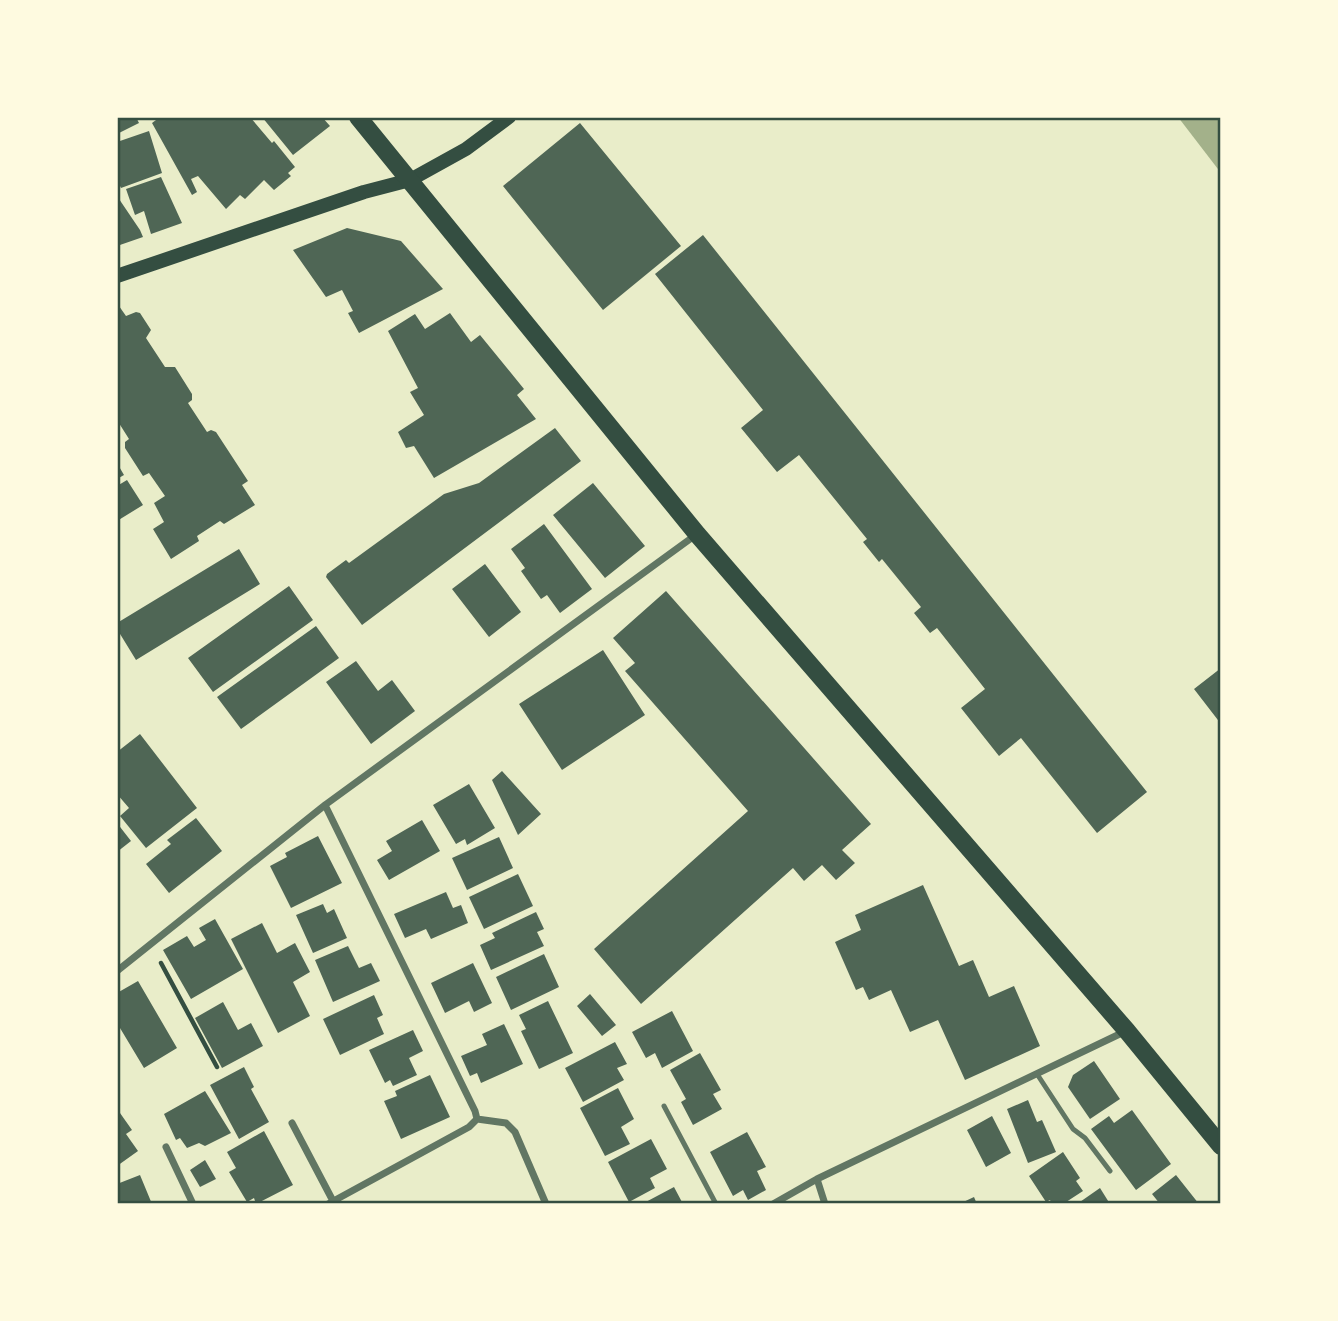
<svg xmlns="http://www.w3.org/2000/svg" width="1338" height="1321" font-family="'IBM Plex Serif',serif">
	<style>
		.water { fill: #a3b18a }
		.building { fill: #4f6655 }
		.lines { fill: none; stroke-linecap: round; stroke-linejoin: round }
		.path { stroke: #344e41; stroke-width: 4.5 }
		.service { stroke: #617663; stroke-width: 5 }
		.minor { stroke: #617663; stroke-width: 7 }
		.secondary { stroke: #344e41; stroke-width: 14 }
		.primary { stroke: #344e41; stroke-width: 18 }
		.neatline { fill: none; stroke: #344e41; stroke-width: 2.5 }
	</style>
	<rect width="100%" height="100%" fill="#e9edc9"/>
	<path class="water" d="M 1178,117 L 1221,117 L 1221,173 Z"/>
	<path class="building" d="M 117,117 L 136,117 L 139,123 L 117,134 Z
		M 160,117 L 250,117 L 272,143 L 274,141 L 295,167 L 288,173 L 291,176 L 274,190 L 264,180 L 245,199 L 240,195 L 226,209 L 198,176 L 191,179 L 197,192 L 192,195 L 152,123 Z
		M 262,117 L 322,117 L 330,126 L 293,155 Z
		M 580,123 L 681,246 L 603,310 L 503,186 Z
		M 149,131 L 162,173 L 121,188 L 117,180 L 117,142 Z
		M 161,177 L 182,223 L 151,234 L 144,211 L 135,215 L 126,189 Z
		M 117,196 L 140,230 L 143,237 L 117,246 Z
		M 347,228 L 401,241 L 443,289 L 359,333 L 348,313 L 353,311 L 342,290 L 326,297 L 293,250 Z
		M 703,235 L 1147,792 L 1097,833 L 1021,738 L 999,756 L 961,708 L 985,689 L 937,628 L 930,633 L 914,613 L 921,607 L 882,559 L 879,562 L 863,542 L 867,539 L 799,455 L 777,472 L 741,428 L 763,410 L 655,274 Z
		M 119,306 L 126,316 L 136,312 L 140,313 L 151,330 L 146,338 L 165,367 L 175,367 L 192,394 L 192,400 L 188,403 L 207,432 L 211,430 L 216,432 L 248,481 L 242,485 L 255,505 L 224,524 L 220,521 L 197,536 L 199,541 L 171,559 L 153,529 L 164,522 L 154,503 L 165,496 L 149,473 L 143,476 L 125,448 L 125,442 L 129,439 L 117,420 L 117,308 Z
		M 450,313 L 471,342 L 480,335 L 524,389 L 517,395 L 536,419 L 434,478 L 414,446 L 406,448 L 398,432 L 424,415 L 410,392 L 418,388 L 388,331 L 415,314 L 425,329 Z
		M 555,428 L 581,461 L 362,625 L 326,577 L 327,574 L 346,560 L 349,563 L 444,494 L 479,483 Z
		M 117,463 L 124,475 L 117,479 Z
		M 127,480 L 143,505 L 117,521 L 117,486 Z
		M 593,483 L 645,546 L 605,578 L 553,515 Z
		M 544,524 L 592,589 L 560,613 L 547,595 L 541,599 L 521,571 L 525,568 L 511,549 Z
		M 239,549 L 260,584 L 136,660 L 117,629 L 117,623 Z
		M 485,564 L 521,612 L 489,637 L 452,589 Z
		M 289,586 L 313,620 L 213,692 L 188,658 Z
		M 666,591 L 871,824 L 842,850 L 855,863 L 836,880 L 822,865 L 804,881 L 793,868 L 641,1004 L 594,949 L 748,811 L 625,671 L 635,663 L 613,638 Z
		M 316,626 L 339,658 L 241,729 L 217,697 Z
		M 603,650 L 645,715 L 562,770 L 519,704 Z
		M 356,661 L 378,691 L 392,680 L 415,711 L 371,744 L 326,682 Z
		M 1221,668 L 1221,724 L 1194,689 Z
		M 140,734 L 197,808 L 146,848 L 120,816 L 129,808 L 117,794 L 117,752 Z
		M 502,771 L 541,814 L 518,835 L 492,780 Z
		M 469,784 L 495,828 L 467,845 L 465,839 L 456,844 L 433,805 Z
		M 196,818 L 222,851 L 169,893 L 146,864 L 171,844 L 167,840 Z
		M 422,820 L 440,851 L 389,880 L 377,860 L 392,851 L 386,841 Z
		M 117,823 L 131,841 L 117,852 Z
		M 318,836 L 342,883 L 291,908 L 270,866 L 287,857 L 285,853 Z
		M 499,837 L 513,868 L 467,890 L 452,858 Z
		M 518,874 L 533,906 L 484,929 L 469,897 Z
		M 923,885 L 959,966 L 973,960 L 989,997 L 1014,986 L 1040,1046 L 965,1080 L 938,1020 L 910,1032 L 891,990 L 869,1000 L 863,987 L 856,990 L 835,942 L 861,930 L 855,915 Z
		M 446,892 L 453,908 L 461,905 L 468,923 L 431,939 L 426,929 L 405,938 L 394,914 Z
		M 323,904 L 327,913 L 334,909 L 347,938 L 313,953 L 296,915 Z
		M 536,912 L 544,929 L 537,932 L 544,946 L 491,970 L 480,945 L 495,938 L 492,933 Z
		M 215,919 L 243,969 L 191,999 L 163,950 L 187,936 L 194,947 L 206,940 L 199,928 Z
		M 262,923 L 277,953 L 295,943 L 310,972 L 293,982 L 310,1016 L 278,1033 L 231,939 Z
		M 348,946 L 359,968 L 371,963 L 380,981 L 333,1002 L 315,960 Z
		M 544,954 L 559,987 L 511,1010 L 496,977 Z
		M 473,963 L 492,1003 L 474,1012 L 469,1001 L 445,1013 L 431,983 Z
		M 138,981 L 177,1048 L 144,1068 L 117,1023 L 117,993 Z
		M 590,994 L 616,1025 L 602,1036 L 577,1006 Z
		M 374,995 L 383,1015 L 377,1018 L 384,1034 L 340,1055 L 323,1019 Z
		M 548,1001 L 573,1053 L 539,1069 L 521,1031 L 526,1029 L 519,1015 Z
		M 223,1002 L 238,1030 L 251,1023 L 263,1046 L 222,1068 L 195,1018 Z
		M 672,1011 L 693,1051 L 662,1068 L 655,1053 L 646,1058 L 632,1032 Z
		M 504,1024 L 523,1064 L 481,1083 L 477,1073 L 470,1076 L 461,1056 L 487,1045 L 482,1034 Z
		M 413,1030 L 423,1051 L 409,1058 L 417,1075 L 393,1086 L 390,1080 L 385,1083 L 369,1050 Z
		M 615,1042 L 627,1064 L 617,1068 L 624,1080 L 583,1102 L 565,1068 Z
		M 700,1053 L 721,1090 L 713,1094 L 722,1109 L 693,1125 L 681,1102 L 686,1099 L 670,1070 Z
		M 1094,1061 L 1120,1099 L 1090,1119 L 1068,1087 L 1073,1075 Z
		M 244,1067 L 254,1087 L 251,1089 L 269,1122 L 239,1139 L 210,1085 Z
		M 430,1075 L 450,1117 L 401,1139 L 384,1101 L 397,1096 L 395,1091 Z
		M 618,1088 L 634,1119 L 621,1127 L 630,1144 L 605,1156 L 580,1108 Z
		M 205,1091 L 231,1133 L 205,1146 L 199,1143 L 187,1148 L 180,1138 L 176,1140 L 164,1114 Z
		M 1028,1100 L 1037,1122 L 1042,1120 L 1056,1152 L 1028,1163 L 1007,1109 Z
		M 1132,1110 L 1171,1164 L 1136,1190 L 1091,1129 L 1109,1116 L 1114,1123 Z
		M 120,1113 L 132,1130 L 126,1134 L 138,1151 L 117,1166 L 117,1114 Z
		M 992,1116 L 1011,1153 L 986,1167 L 967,1130 Z
		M 264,1131 L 293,1185 L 256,1204 L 254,1198 L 247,1202 L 229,1172 L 236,1168 L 227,1152 Z
		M 747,1132 L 766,1167 L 757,1171 L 766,1190 L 748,1200 L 743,1190 L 733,1196 L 710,1152 Z
		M 651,1139 L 667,1169 L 650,1178 L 655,1188 L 629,1202 L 608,1162 Z
		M 1063,1152 L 1080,1178 L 1076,1181 L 1083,1191 L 1063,1204 L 1052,1204 L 1050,1200 L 1046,1202 L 1029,1176 Z
		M 205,1160 L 216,1179 L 200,1187 L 190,1170 Z
		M 140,1175 L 152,1204 L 117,1204 L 117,1184 Z
		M 1176,1175 L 1199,1204 L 1160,1204 L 1152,1194 Z
		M 674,1187 L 683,1204 L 642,1204 Z
		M 1100,1188 L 1110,1204 L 1077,1204 Z
		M 974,1197 L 977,1204 L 959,1204 Z"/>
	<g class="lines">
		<path class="path" d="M 161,963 L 217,1067"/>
		<path class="service" d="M 1037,1074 L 1073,1129 L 1085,1138 L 1110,1171
			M 664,1106 L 716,1204"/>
		<path class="minor" d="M 325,805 L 475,1111 L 477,1119
			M 117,971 L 325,805 L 697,534
			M 292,1123 L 333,1201
			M 166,1147 L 193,1204
			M 817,1179 L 825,1204
			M 328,1204 L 469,1127 L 477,1119 L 506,1123 L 515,1132 L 546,1204
			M 773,1204 L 817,1179 L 1126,1031"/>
		<path class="secondary" d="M 117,276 L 364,192 L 410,180 L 466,149 L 509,117"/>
		<path class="primary" d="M 358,117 L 697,534 L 1127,1031 L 1221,1146"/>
	</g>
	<rect width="1338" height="1321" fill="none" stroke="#fefae0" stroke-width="238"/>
	<rect x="119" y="119" width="1100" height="1083" class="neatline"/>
</svg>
